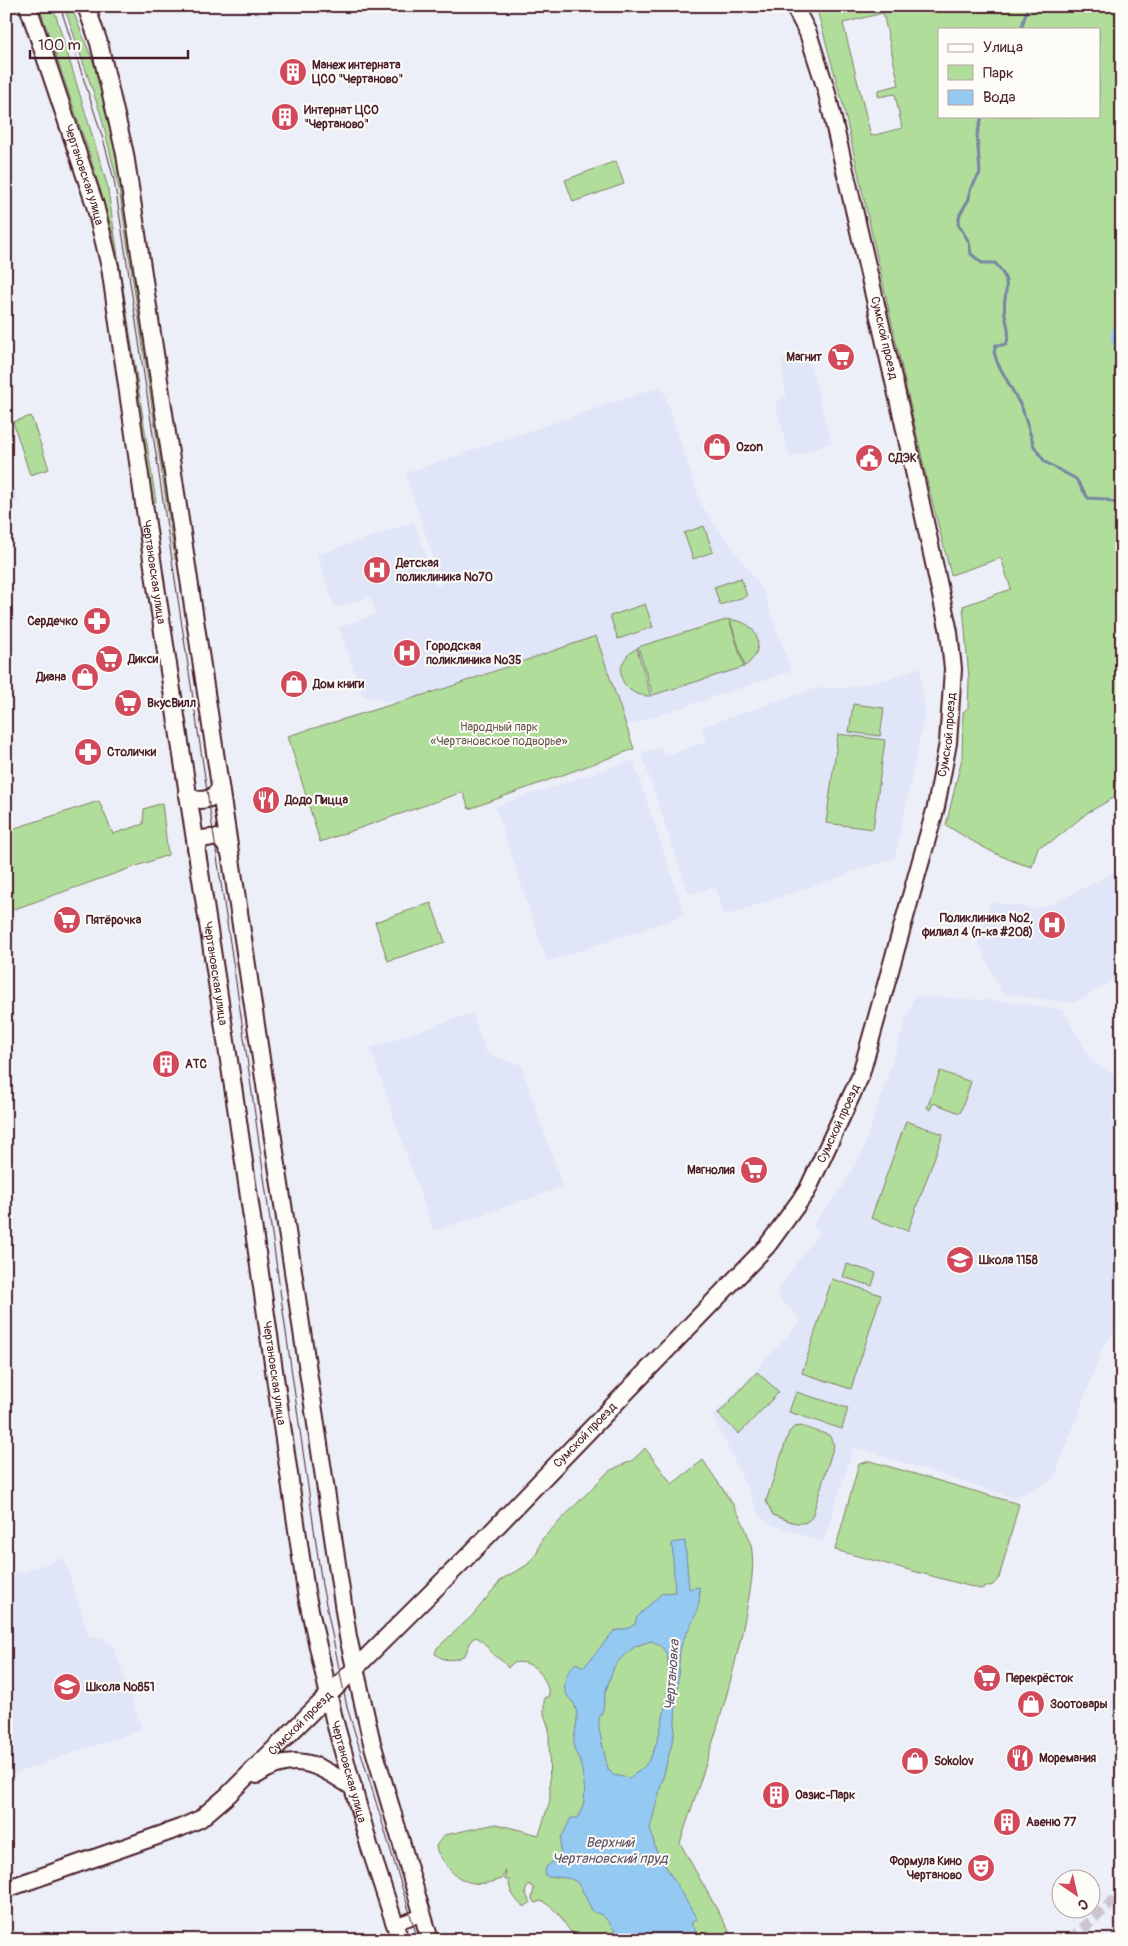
<svg xmlns="http://www.w3.org/2000/svg" width="1128" height="1946" font-family="Pangolin,sans-serif">
	<style>
		.built { fill: #e0e6f8 }
		.green { fill: #b1dd9b; stroke: #7e7e63; fill-rule: evenodd }
		.water { fill: #94c9f2; stroke: #7685a2; fill-rule: evenodd }
		.lines { fill: none; stroke-linecap: round; stroke-linejoin: round }
		.stream { stroke: #7685a2; stroke-width: 3 }
		.river { stroke: #94c9f2; stroke-width: 19 }
		.street-tunnel { stroke: #ccc5cf; stroke-width: 11; stroke-dasharray: 11 5.5; stroke-linecap: butt }
		.street-casing { stroke: #4a1f2b; stroke-width: 15 }
		.secondary-casing { stroke: #4a1f2b; stroke-width: 20 }
		.street { stroke: #fdfcf7; stroke-width: 11 }
		.secondary { stroke: #fdfcf7; stroke-width: 16 }
		.tram { stroke: #4a1f2b; stroke-width: 1 }
		.labels { text-anchor: middle; dominant-baseline: central; stroke-width: 4; stroke-linejoin: round; paint-order: stroke }
		.poi-label { font-size: 12px; font-weight: bold; fill: #4a1f2b; stroke: #fdfcf7; text-anchor: start }
		.street-label { font-size: 12px; fill: #4a1f2b; stroke: #fdfcf7 }
		.park-label { font-size: 12px; fill: #69584d; stroke: #fdfcf7 }
		.water-label { font-size: 14px; font-style: italic; fill: #605267; stroke: #fdfcf7 }
	</style>
	<rect width="100%" height="100%" fill="#eceff8"/>
	<filter id="ink" filterUnits="userSpaceOnUse"><feTurbulence type="fractalNoise" baseFrequency=".02" numOctaves="2"/><feDisplacementMap in="SourceGraphic" scale="10" xChannelSelector="R" yChannelSelector="G"/><feConvolveMatrix kernelMatrix="1 2 1 2 8 2 1 2 1" color-interpolation-filters="sRGB"/></filter>
	<g filter="url(#ink)">
		<path class="built" d="M 807,352 L 831,442 L 790,458 L 775,403 L 786,397 L 781,359 Z
			M 662,386 L 702,506 L 763,590 L 791,671 L 626,726 L 596,636 L 396,704 L 362,695 L 339,627 L 376,614 L 370,597 L 335,608 L 317,555 L 414,522 L 436,586 L 442,584 L 405,473 Z
			M 6,466 L 19,501 L 6,506 Z
			M 920,667 L 925,713 L 895,858 L 724,916 L 715,887 L 689,895 L 641,753 L 660,746 L 664,756 L 706,742 L 701,727 L 816,688 L 844,688 L 884,680 Z
			M 633,760 L 685,915 L 547,962 L 495,806 Z
			M 1116,871 L 1122,882 L 1122,975 L 1075,1003 L 1002,994 L 978,942 L 990,902 L 1038,908 L 1054,903 Z
			M 914,996 L 1001,1001 L 1063,1010 L 1092,1062 L 1121,1078 L 1111,1117 L 1122,1120 L 1122,1318 L 1102,1350 L 1054,1479 L 1014,1498 L 854,1447 L 823,1542 L 770,1524 L 761,1518 L 713,1416 L 802,1320 L 780,1300 L 778,1289 L 820,1231 L 812,1226 L 842,1188 L 862,1153 Z
			M 472,1013 L 487,1054 L 521,1065 L 563,1187 L 433,1231 L 370,1048 Z
			M 64,1558 L 89,1636 L 102,1637 L 113,1645 L 142,1729 L 13,1774 L 6,1754 L 6,1577 Z"/>
		<path class="green" d="M 39,6 L 53,6 L 107,184 L 156,502 L 152,502 L 113,233 L 90,156 Z
			M 64,6 L 71,6 L 94,64 L 118,156 L 179,559 L 175,560 L 119,189 L 101,115 Z
			M 816,6 L 1122,6 L 1122,793 L 1087,813 L 1053,841 L 1038,847 L 1032,867 C 1001,859 973,842 946,825 L 962,758 L 963,712 L 968,708 L 969,679 L 963,606 L 1011,589 L 1001,558 L 951,575 L 929,489 L 843,105 ZM 883,13 L 899,85 L 878,90 L 878,97 L 895,94 L 902,128 L 871,136 L 843,23 ZM 939,29 L 1099,29 L 1099,116 L 939,116 Z
			M 616,161 L 624,184 L 573,202 L 565,180 Z
			M 31,416 L 49,469 L 30,475 L 13,422 Z
			M 704,526 L 713,552 L 693,559 L 684,533 Z
			M 741,578 L 747,596 L 720,605 L 714,587 Z
			M 645,604 L 653,627 L 618,639 L 610,616 Z
			M 729,619 L 744,667 L 653,695 L 638,647 Z
			M 730,620 C 758,620 768,650 745,666 Z
			M 596,636 L 634,749 L 469,809 L 463,792 L 320,842 L 288,736 L 446,688 Z
			M 637,648 L 638,653 L 651,696 C 620,697 609,664 637,648 Z
			M 853,704 L 884,708 L 880,736 L 849,732 Z
			M 838,734 L 885,740 L 873,829 L 826,823 Z
			M 99,801 L 113,834 L 143,824 L 144,809 L 162,803 L 168,855 L 6,912 L 6,831 Z
			M 431,903 L 445,942 L 388,961 L 375,922 Z
			M 940,1071 L 971,1082 L 960,1113 L 933,1103 L 930,1110 L 927,1108 Z
			M 906,1121 L 943,1134 L 908,1231 L 871,1218 Z
			M 847,1264 L 876,1273 L 872,1286 L 843,1277 Z
			M 832,1279 L 881,1295 L 851,1389 L 802,1373 Z
			M 757,1372 L 779,1392 L 739,1434 L 718,1414 Z
			M 796,1392 L 848,1408 L 842,1429 L 789,1412 Z
			M 801,1426 L 829,1435 L 834,1445 L 812,1517 C 803,1530 785,1519 773,1515 L 766,1501 L 789,1432 L 794,1427 Z
			M 645,1448 L 672,1484 L 703,1460 C 719,1485 740,1510 749,1538 C 757,1562 750,1590 746,1613 C 731,1692 705,1767 680,1843 L 734,1940 L 579,1940 C 563,1927 562,1910 541,1901 L 535,1903 L 532,1899 L 534,1888 L 529,1884 L 525,1892 L 530,1903 L 524,1907 C 516,1902 508,1889 509,1880 L 505,1880 L 506,1870 L 502,1879 C 480,1887 461,1885 447,1866 C 442,1858 437,1855 436,1846 L 444,1835 L 496,1824 L 539,1835 L 550,1800 L 549,1729 L 544,1714 L 544,1698 L 549,1696 C 548,1678 533,1658 513,1663 L 508,1668 C 501,1657 494,1658 490,1651 C 486,1645 483,1641 476,1637 L 472,1639 L 465,1655 C 454,1661 445,1662 435,1654 L 437,1648 L 472,1616 L 502,1579 L 527,1565 L 537,1553 L 542,1539 L 609,1471 L 633,1460 Z
			M 870,1461 L 1019,1504 L 999,1578 L 993,1585 L 980,1589 L 835,1550 L 859,1464 Z"/>
		<path class="water" d="M 685,1541 L 689,1589 L 699,1587 C 703,1613 686,1628 680,1650 L 674,1735 L 650,1828 L 656,1850 L 697,1919 L 691,1923 L 701,1940 L 623,1940 C 614,1932 610,1922 603,1916 C 600,1913 595,1914 592,1910 C 577,1882 583,1877 547,1877 L 545,1875 L 546,1867 L 560,1856 L 561,1838 L 571,1818 L 577,1818 C 589,1801 584,1781 580,1762 C 579,1757 575,1753 574,1748 C 572,1734 581,1720 575,1706 C 574,1702 570,1700 568,1697 C 560,1685 567,1671 576,1663 L 584,1667 L 614,1631 L 629,1628 L 635,1624 L 637,1617 L 662,1593 L 675,1592 L 672,1543 ZM 651,1641 C 657,1643 663,1647 666,1653 C 674,1672 661,1742 649,1760 C 645,1768 636,1773 629,1778 L 613,1775 L 608,1769 L 599,1729 L 599,1718 L 603,1710 L 605,1693 L 614,1667 L 621,1658 L 636,1646 Z"/>
		<g class="lines">
			<path class="stream" d="M 1023,29 L 1022,26 L 1028,6
				M 982,116 L 977,135 L 980,173 L 970,190 L 969,199 L 960,214 L 958,224 L 969,242 L 971,254 L 982,263 L 995,263 C 1016,286 1001,292 1005,314 C 1007,327 1011,332 1006,345 L 996,345 L 994,352 L 997,362 L 1022,408 L 1034,446 L 1045,462 L 1076,479 L 1088,498 L 1104,499 L 1122,505"/>
			<path class="river" d="M 1122,330 L 1120,337 L 1122,342"/>
			<path class="street-tunnel" d="M 1070,1940 L 1122,1893"/>
			<g class="street-casing">
				<path id="street" d="M 395,1924 L 422,1915"/>
			</g>
			<g class="secondary-casing">
				<g id="secondary">
					<path id="s1" d="M 28,6 L 95,205 L 110,267 L 155,580 L 234,1093 L 306,1592 L 334,1719 L 369,1845 L 400,1940"/>
					<path d="M 86,6 L 99,43 L 125,154 L 348,1637 L 372,1743 L 430,1940"/>
					<path d="M 187,793 C 196,804 213,801 219,789"/>
					<path d="M 196,848 L 202,839 C 215,836 222,837 228,850"/>
					<path d="M 257,1775 C 295,1749 320,1766 354,1788"/>
					<path id="s2" d="M 6,1889 L 180,1828 L 200,1819 L 228,1795 L 472,1552 L 767,1246 L 807,1191 L 860,1077 L 936,807 L 948,743 L 953,669 L 949,632 L 902,416 L 826,89 L 808,33 L 794,6"/>
				</g>
			</g>
			<use href="#street" class="street"/>
			<use href="#secondary" class="secondary"/>
			<path class="tram" d="M 60,6 L 104,142 L 114,180 L 126,256 L 239,1002 L 322,1585 L 347,1707 L 418,1940"/>
		</g>
	</g>
	<defs>
		<g id="building-disc" transform="scale(1.4375)"><circle r="9.5" fill="#d1495b" stroke="#fdfcf7"/><path d="M-4-6H4V6H1V3H-1V6H-4ZM-2.5-4.3h1.7v1.8h-1.7ZM.8-4.3h1.7v1.8H.8ZM-2.5-1h1.7V.8h-1.7ZM.8-1h1.7V.8H.8Z" fill="#fff"/></g>
		<g id="supermarket-disc" transform="scale(1.4375)"><circle r="9.5" fill="#d1495b" stroke="#fdfcf7"/><path d="M-6-5.5h2.5l.6 2H6L4.5 2H-2.5L-4.4-4H-6ZM-1.5 3.2a1.3 1.3 0 1 0 .1 0ZM3 3.2a1.3 1.3 0 1 0 .1 0Z" fill="#fff"/></g>
		<g id="shop-disc" transform="scale(1.4375)"><circle r="9.5" fill="#d1495b" stroke="#fdfcf7"/><path d="M-5-2.5h2.3a2.7 3.5 0 0 1 5.4 0H5L5.5 6h-11ZM-1.5-2.5h3a1.5 2.3 0 0 0-3 0Z" fill="#fff"/></g>
		<g id="civic-disc" transform="scale(1.4375)"><circle r="9.5" fill="#d1495b" stroke="#fdfcf7"/><path d="M-.6-6.5H3V-4.5H.6V-3L4-1V1h2V6H-6V1h2V-1L-.6-3ZM-1.2 2.5V6h2.4V2.5Z" fill="#fff"/></g>
		<g id="hospital-disc" transform="scale(1.4375)"><circle r="9.5" fill="#d1495b" stroke="#fdfcf7"/><path d="M-5-5h3v3.5h4V-5h3V5h-3V1.5h-4V5h-3Z" fill="#fff"/></g>
		<g id="pharmacy-disc" transform="scale(1.4375)"><circle r="9.5" fill="#d1495b" stroke="#fdfcf7"/><path d="M-2-6h4v4h4v4h-4v4h-4v-4h-4v-4h4Z" fill="#fff"/></g>
		<g id="restaurant-disc" transform="scale(1.4375)"><circle r="9.5" fill="#d1495b" stroke="#fdfcf7"/><path d="M-5-6h1v4h1v-4h1v4h1v-4h1v5L-1.5 .5V6h-2V.5L-5-1ZM5-6V6H3V1.5H1.5Q1.5-4 5-6Z" fill="#fff"/></g>
		<g id="school-disc" transform="scale(1.4375)"><circle r="9.5" fill="#d1495b" stroke="#fdfcf7"/><path d="M0-5L7-2L0 1L-7-2ZM-4 1L0 2.5L4 1V4Q0 6-4 4Z" fill="#fff"/></g>
		<g id="theatre-disc" transform="scale(1.4375)"><circle r="9.5" fill="#d1495b" stroke="#fdfcf7"/><path d="M-5-5.5Q0-4 5-5.5V0Q5 5 0 6Q-5 5-5 0ZM-3.3-2.5H-1v1.5H-3.3ZM1-2.5H3.3v1.5H1ZM-2.8 1Q0 5.5 2.8 1Z" fill="#fff"/></g>
	</defs>
	<g fill-rule="evenodd">
		<use href="#building-disc" x="293" y="72"/>
		<use href="#building-disc" x="285" y="117"/>
		<use href="#supermarket-disc" x="841" y="357"/>
		<use href="#shop-disc" x="717" y="447"/>
		<use href="#civic-disc" x="869" y="458"/>
		<use href="#hospital-disc" x="377" y="570"/>
		<use href="#pharmacy-disc" x="97" y="621"/>
		<use href="#hospital-disc" x="407" y="653"/>
		<use href="#supermarket-disc" x="109" y="659"/>
		<use href="#shop-disc" x="85" y="677"/>
		<use href="#shop-disc" x="294" y="684"/>
		<use href="#supermarket-disc" x="128" y="703"/>
		<use href="#pharmacy-disc" x="88" y="752"/>
		<use href="#restaurant-disc" x="266" y="800"/>
		<use href="#supermarket-disc" x="67" y="920"/>
		<use href="#hospital-disc" x="1052" y="925"/>
		<use href="#building-disc" x="166" y="1064"/>
		<use href="#supermarket-disc" x="754" y="1170"/>
		<use href="#school-disc" x="960" y="1260"/>
		<use href="#supermarket-disc" x="987" y="1678"/>
		<use href="#school-disc" x="67" y="1687"/>
		<use href="#shop-disc" x="1031" y="1704"/>
		<use href="#restaurant-disc" x="1020" y="1758"/>
		<use href="#shop-disc" x="915" y="1761"/>
		<use href="#building-disc" x="776" y="1795"/>
		<use href="#building-disc" x="1007" y="1822"/>
		<use href="#theatre-disc" x="981" y="1868"/>
	</g>
	<g class="labels">
		<g class="poi-label">
			<text x="312" y="65">Манеж интерната<tspan x="312" dy="14">ЦСО "Чертаново"</tspan></text>
			<text x="304" y="110">Интернат ЦСО<tspan x="304" dy="14">"Чертаново"</tspan></text>
			<text x="822" y="357" text-anchor="end">Магнит</text>
			<text x="736" y="447">Ozon</text>
			<text x="888" y="458">СДЭК</text>
			<text x="396" y="563">Детская<tspan x="396" dy="14">поликлиника №70</tspan></text>
			<text x="78" y="621" text-anchor="end">Сердечко</text>
			<text x="426" y="646">Городская<tspan x="426" dy="14">поликлиника №35</tspan></text>
			<text x="128" y="659">Дикси</text>
			<text x="66" y="677" text-anchor="end">Диана</text>
			<text x="313" y="684">Дом книги</text>
			<text x="147" y="703">ВкусВилл</text>
			<text x="107" y="752">Столички</text>
			<text x="285" y="800">Додо Пицца</text>
			<text x="1033" y="918" text-anchor="end">Поликлиника №2,<tspan x="1033" dy="14">филиал 4 (п-ка #208)</tspan></text>
			<text x="86" y="920">Пятёрочка</text>
			<text x="185" y="1064">АТС</text>
			<text x="735" y="1170" text-anchor="end">Магнолия</text>
			<text x="979" y="1260">Школа 1158</text>
			<text x="1006" y="1678">Перекрёсток</text>
			<text x="86" y="1687">Школа №851</text>
			<text x="1050" y="1704">Зоотовары</text>
			<text x="1039" y="1758">Моремания</text>
			<text x="934" y="1761">Sokolov</text>
			<text x="795" y="1795">Оазис-Парк</text>
			<text x="1026" y="1822">Авеню 77</text>
			<text x="962" y="1861" text-anchor="end">Формула Кино<tspan x="962" dy="14">Чертаново</tspan></text>
		</g>
		<g class="street-label">
			<text stroke="none"><textPath href="#s1" startOffset="178">Чертановская улица</textPath></text>
			<text transform="translate(884 338) rotate(77)">Сумской проезд</text>
			<text stroke="none"><textPath href="#s1" startOffset="582">Чертановская улица</textPath></text>
			<text stroke="none"><textPath href="#s2" startOffset="1560">Сумской проезд</textPath></text>
			<text stroke="none"><textPath href="#s1" startOffset="988">Чертановская улица</textPath></text>
			<text stroke="none"><textPath href="#s2" startOffset="1155">Сумской проезд</textPath></text>
			<text stroke="none"><textPath href="#s1" startOffset="1392">Чертановская улица</textPath></text>
			<text stroke="none"><textPath href="#s2" startOffset="750">Сумской проезд</textPath></text>
			<text stroke="none"><textPath href="#s2" startOffset="345">Сумской проезд</textPath></text>
			<text stroke="none"><textPath href="#s1" startOffset="1798">Чертановская улица</textPath></text>
		</g>
		<g class="park-label">
			<text x="499" y="727">Народный парк<tspan x="499" dy="14">«Чертановское подворье»</tspan></text>
		</g>
		<g class="water-label">
			<text transform="translate(672 1675) rotate(-86)">Чертановка</text>
			<text x="610" y="1842">Верхний<tspan x="610" dy="16">Чертановский пруд</tspan></text>
		</g>
	</g>
	<rect width="1128" height="1946" fill="none" stroke="#fdfcf7" stroke-width="25"/>
	<rect x="12" y="12" width="1103" height="1921" fill="none" stroke="#4a1f2b" stroke-width="2" filter="url(#ink)"/>
	<rect x="938" y="28" width="162" height="90" fill="#fdfcf7" stroke="#b5a4a5"/>
	<rect x="948" y="44" width="25" height="8" fill="#fdfcf7" stroke="#b5a4a5"/>
	<text x="983" y="52" font-size="15" fill="#4a1f2b">Улица</text>
	<rect x="948" y="65" width="25" height="15" fill="#b1dd9b" stroke="#b5a4a5"/>
	<text x="983" y="78" font-size="15" fill="#4a1f2b">Парк</text>
	<rect x="948" y="90" width="25" height="15" fill="#94c9f2" stroke="#b5a4a5"/>
	<text x="983" y="102" font-size="15" fill="#4a1f2b">Вода</text>
	<g transform="translate(1076 1894) rotate(146)"><circle r="24" fill="#fdfcf7" stroke="#b5a4a5"/>
	<path d="M0-4L9 19L0 12L-9 19Z" fill="#d1495b"/>
	<text y="-8" font-size="14" font-weight="bold" text-anchor="middle" fill="#4a1f2b">С</text>
	</g>
	<path d="M30 50v8h158v-8" fill="none" stroke="#4a1f2b" stroke-width="2.5"/>
	<text x="38" y="50" font-size="15" fill="#4a1f2b" stroke="#fdfcf7" stroke-width="4" paint-order="stroke">100 m</text>
</svg>
